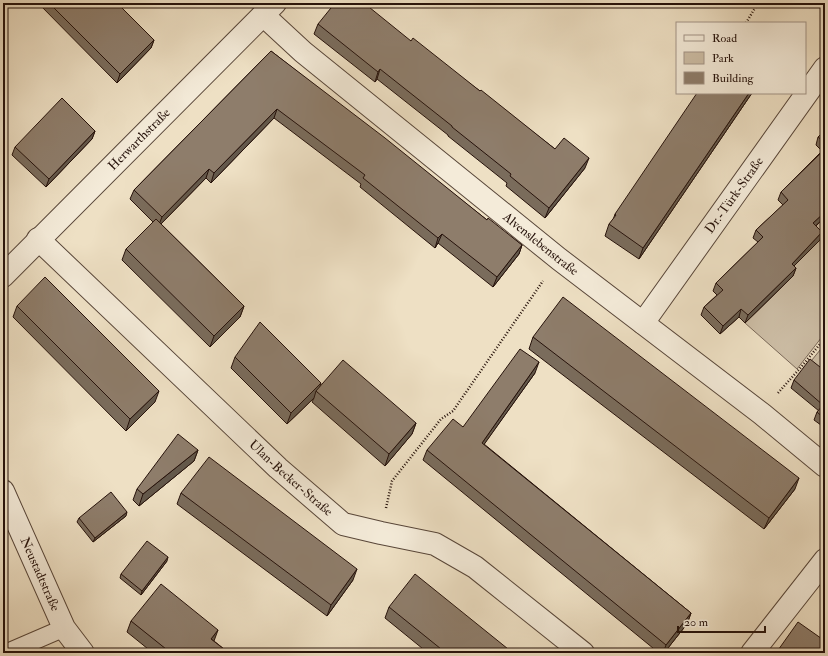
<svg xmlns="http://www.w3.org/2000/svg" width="828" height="656" font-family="'IM FELL Double Pica',serif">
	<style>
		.green { fill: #ccbda5; stroke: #796858 }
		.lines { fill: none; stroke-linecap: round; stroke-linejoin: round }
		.service-casing { stroke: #584639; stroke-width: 19 }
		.minor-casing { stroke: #584639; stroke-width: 24 }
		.path { stroke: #26120b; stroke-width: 2.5; stroke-dasharray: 1 2; stroke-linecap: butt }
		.service { stroke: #f4ebd9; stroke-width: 17 }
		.minor { stroke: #f4ebd9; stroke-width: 22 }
		.wall { fill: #7a6c5c; stroke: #26120b }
		.shaded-wall { fill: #63584b; stroke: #26120b }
		.building { fill: #8e7d6b; stroke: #26120b }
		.labels { text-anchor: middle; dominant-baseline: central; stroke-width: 3.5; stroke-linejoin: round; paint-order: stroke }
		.street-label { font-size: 13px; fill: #26120b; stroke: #f4ebd9 }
	</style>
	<rect width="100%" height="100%" fill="#eee0c4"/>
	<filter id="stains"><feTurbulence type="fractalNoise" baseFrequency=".005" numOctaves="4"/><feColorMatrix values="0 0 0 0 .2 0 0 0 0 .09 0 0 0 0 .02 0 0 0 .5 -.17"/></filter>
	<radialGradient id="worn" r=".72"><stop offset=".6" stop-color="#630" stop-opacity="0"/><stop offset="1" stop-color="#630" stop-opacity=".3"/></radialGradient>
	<path class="green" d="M 825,216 L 825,333 L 797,369 L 745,323 L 793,276 L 789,271 L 811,231 Z
		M 825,344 L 825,381 L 807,366 Z"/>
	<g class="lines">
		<g class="service-casing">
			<path id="service" d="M 6,653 L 64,628"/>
		</g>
		<g class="minor-casing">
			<g id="minor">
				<path id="s1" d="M 263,15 L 303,52 L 559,259 L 762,414 L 825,466"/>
				<path id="s2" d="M 38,239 L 278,468 L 343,524 L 381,533 L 435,544 L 475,567 L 583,653"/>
				<path id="s3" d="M 3,276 L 275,3"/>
				<path id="s4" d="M 643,323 L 825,68"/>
				<path id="s5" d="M 3,491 L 64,628 L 83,653"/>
				<path d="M 752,653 L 825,560"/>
			</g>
		</g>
		<path class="path" d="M 746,23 L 758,3
			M 778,393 L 802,366 L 825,338
			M 386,508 L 392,481 L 441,419 L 453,411 L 543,281"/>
		<use href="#service" class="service"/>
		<use href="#minor" class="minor"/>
	</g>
	<path class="wall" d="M 38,3 L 117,3 L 154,40 L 151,48 L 117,83 Z
		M 804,3 L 814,3 L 810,8 Z
		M 318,24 L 411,41 L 480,91 L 555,149 L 585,168 L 545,218 L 506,186 L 507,183 L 448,136 L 448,135 L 377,79 L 375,82 L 314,34 Z
		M 271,51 L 487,220 L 522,245 L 519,254 L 493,287 L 438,243 L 435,248 L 360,187 L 361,184 L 274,118 L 211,183 L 206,178 L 161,224 L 244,306 L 240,317 L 210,347 L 122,260 L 126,249 L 153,222 L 130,199 L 134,190 Z
		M 752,93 L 639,259 L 605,236 L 609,224 L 613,220 L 615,214 Z
		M 825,130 L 825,217 L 816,226 L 822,232 L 820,240 L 794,266 L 796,268 L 793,276 L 745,323 L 739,317 L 720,334 L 701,315 L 704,307 L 717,295 L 713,291 L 716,283 L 758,242 L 753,238 L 756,230 L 783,205 L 778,200 L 781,192 L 822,151 L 816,145 L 818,137 Z
		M 95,131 L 92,139 L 46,187 L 12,155 L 15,147 Z
		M 17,306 L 155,402 L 126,431 L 13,317 Z
		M 533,337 L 795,489 L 764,529 L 529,349 Z
		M 235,357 L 320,386 L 416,423 L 412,434 L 385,466 L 312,402 L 314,398 L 287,424 L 231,368 Z
		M 825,371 L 825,428 L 814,420 L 817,412 L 819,411 L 791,388 L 794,380 Z
		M 535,373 L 484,444 L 691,613 L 687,624 L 664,653 L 659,653 L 423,460 L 427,450 L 463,427 Z
		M 198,450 L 194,461 L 139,506 L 133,500 L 137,489 Z
		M 181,493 L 353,580 L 327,616 L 177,504 Z
		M 126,516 L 93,542 L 77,522 L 79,518 Z
		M 167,561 L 141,595 L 120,578 L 121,574 Z
		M 389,607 L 513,653 L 428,653 L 385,618 Z
		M 131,621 L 214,641 L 229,653 L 153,653 L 127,632 Z"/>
	<path class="shaded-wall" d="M 812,3 L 814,3 L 810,8 Z
		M 154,40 L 151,48 L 117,83 L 120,74 Z
		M 380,69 L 377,79 L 375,82 L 378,72 Z
		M 749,93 L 752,93 L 639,259 L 643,248 Z
		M 277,109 L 274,118 L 211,183 L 214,173 Z
		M 95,131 L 92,139 L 46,187 L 49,179 Z
		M 589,158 L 585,168 L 545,218 L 549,208 Z
		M 209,169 L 206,178 L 158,227 L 162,217 Z
		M 825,212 L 825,217 L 810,231 L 813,223 Z
		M 822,232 L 820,240 L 789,271 L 792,264 Z
		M 442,234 L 438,243 L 435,248 L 438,238 Z
		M 522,245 L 519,254 L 493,287 L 497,277 Z
		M 796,268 L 793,276 L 745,323 L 748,315 Z
		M 244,306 L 240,317 L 210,347 L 214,336 Z
		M 741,309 L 739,317 L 720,334 L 723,326 Z
		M 539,362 L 535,373 L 478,453 L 482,443 Z
		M 321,383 L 318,393 L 316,391 L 314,398 L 287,424 L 291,413 Z
		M 159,391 L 155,402 L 126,431 L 130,419 Z
		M 416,423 L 412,434 L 385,466 L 389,454 Z
		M 198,450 L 194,461 L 139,506 L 143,494 Z
		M 799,478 L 795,489 L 764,529 L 769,518 Z
		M 127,512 L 126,516 L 93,542 L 95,538 Z
		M 168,557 L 167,561 L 141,595 L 142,591 Z
		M 357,569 L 353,580 L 327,616 L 331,605 Z
		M 691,613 L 687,624 L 664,653 L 663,653 L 666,645 Z
		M 218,630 L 214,641 L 211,639 Z"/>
	<path class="building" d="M 49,3 L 117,3 L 154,40 L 120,74 Z
		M 335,3 L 364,3 L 411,41 L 413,38 L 480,91 L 481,90 L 555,149 L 564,138 L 589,158 L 549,208 L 510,176 L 511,174 L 452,127 L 452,126 L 380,69 L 378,72 L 318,24 Z
		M 271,51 L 385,138 L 487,220 L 488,218 L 522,245 L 497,277 L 442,234 L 438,238 L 363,178 L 365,175 L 277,109 L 214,173 L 209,169 L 162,217 L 134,190 Z
		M 697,93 L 749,93 L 643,248 L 609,224 L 616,215 L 615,214 Z
		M 62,98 L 95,131 L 49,179 L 15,147 Z
		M 825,130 L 825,143 L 818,137 Z
		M 825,149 L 825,212 L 813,223 L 822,232 L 792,264 L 796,268 L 748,315 L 741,309 L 723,326 L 704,307 L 723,290 L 716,283 L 763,237 L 756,230 L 788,200 L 781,192 Z
		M 3,203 L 6,206 L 3,209 Z
		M 156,219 L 244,306 L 214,336 L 126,249 Z
		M 45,277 L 159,391 L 130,419 L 17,306 Z
		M 563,297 L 799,478 L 769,518 L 533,337 Z
		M 260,322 L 321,383 L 291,413 L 235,357 Z
		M 520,349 L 539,362 L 482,443 L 691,613 L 666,645 L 427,450 L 453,419 L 463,427 Z
		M 810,359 L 825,371 L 825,419 L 817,412 L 823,405 L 794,380 Z
		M 343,360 L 416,423 L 389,454 L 316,391 Z
		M 178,434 L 198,450 L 143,494 L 137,489 Z
		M 209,457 L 357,569 L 331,605 L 181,493 Z
		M 111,492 L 127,512 L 95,538 L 79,518 Z
		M 147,541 L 168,557 L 142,591 L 121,574 Z
		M 415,574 L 513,653 L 446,653 L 389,607 Z
		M 161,584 L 218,630 L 211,639 L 229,653 L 171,653 L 131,621 Z
		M 798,622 L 825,641 L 825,653 L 776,653 Z"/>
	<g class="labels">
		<g class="street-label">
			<text stroke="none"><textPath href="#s3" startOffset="193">Herwarthstraße</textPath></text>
			<text stroke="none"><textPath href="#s4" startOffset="157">Dr.-Türk-Straße</textPath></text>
			<text stroke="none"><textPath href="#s1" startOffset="360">Alvenslebenstraße</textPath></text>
			<text stroke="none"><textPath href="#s2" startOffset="348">Ulan-Becker-Straße</textPath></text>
			<text stroke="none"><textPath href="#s5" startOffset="91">Neustadtstraße</textPath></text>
		</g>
	</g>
	<rect width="828" height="656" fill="none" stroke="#eee0c4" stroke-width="16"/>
	<rect x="4" y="4" width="820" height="648" fill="none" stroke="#26120b" stroke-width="2"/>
	<rect x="8" y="8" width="812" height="640" fill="none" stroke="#26120b"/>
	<rect x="676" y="22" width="130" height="72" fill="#f4ebd9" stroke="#a29487"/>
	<rect x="684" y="35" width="20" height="6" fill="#f4ebd9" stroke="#a29487"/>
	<text x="712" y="42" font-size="12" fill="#26120b">Road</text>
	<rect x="684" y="52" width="20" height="12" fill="#ccbda5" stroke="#a29487"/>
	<text x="712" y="62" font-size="12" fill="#26120b">Park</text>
	<rect x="684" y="72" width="20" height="12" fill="#8e7d6b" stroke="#a29487"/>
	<text x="712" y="82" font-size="12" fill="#26120b">Building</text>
	<path d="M678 626v6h87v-6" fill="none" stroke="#26120b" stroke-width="2"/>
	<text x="684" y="626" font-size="12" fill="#26120b" stroke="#f4ebd9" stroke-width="3" paint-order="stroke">20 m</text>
	<rect width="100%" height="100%" filter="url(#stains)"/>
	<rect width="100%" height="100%" fill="url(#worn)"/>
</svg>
